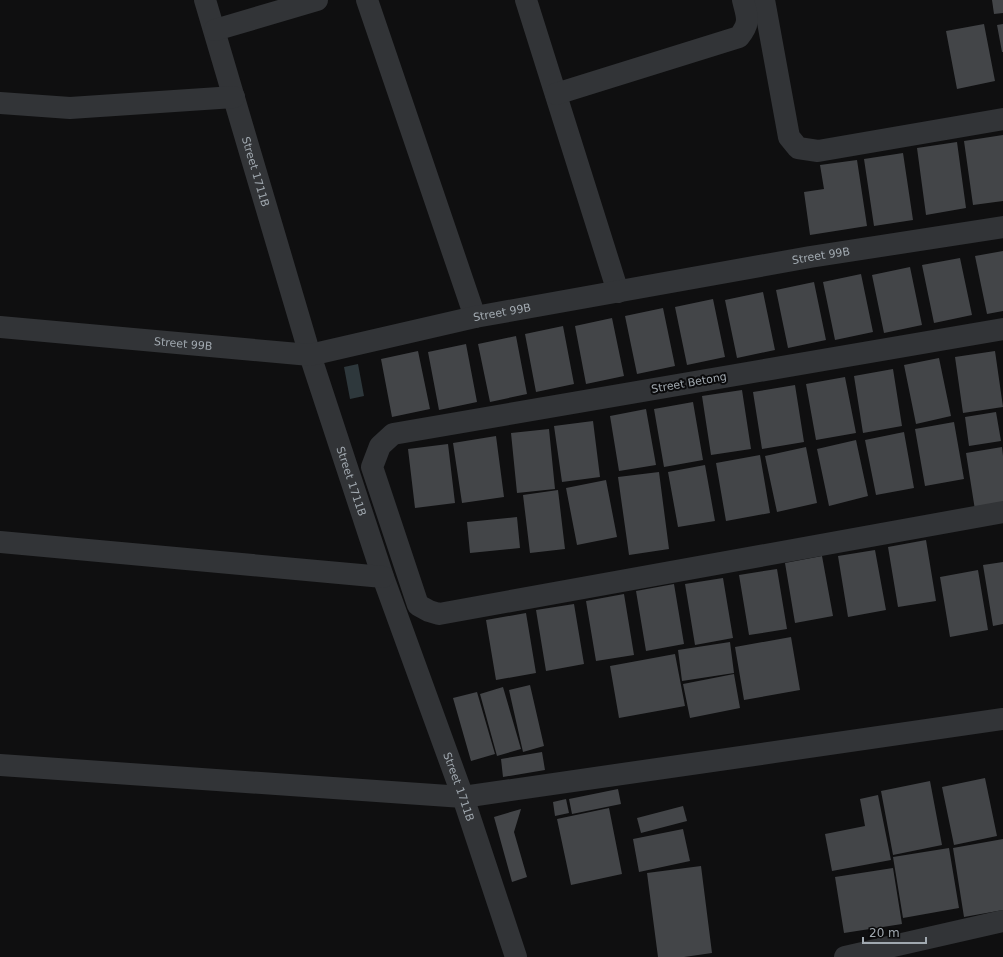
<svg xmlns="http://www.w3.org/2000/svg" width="1003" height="957" font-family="'DejaVu Sans',sans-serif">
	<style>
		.water { fill: #2e383c }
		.building { fill: #434548 }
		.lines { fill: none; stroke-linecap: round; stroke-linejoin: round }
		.minor { stroke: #323437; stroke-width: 22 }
		.labels { text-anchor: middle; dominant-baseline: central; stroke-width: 4; stroke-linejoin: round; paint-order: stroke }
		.street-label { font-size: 11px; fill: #a1a9b0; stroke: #0a0a0b }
	</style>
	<rect width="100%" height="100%" fill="#0f0f10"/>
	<path class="water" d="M 358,364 L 364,396 L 350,399 L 344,367 Z"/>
	<path class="building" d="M 992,0 L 1003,0 L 1003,13 L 994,14 Z
		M 984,24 L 995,81 L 957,89 L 946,31 Z
		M 1003,24 L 1003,52 L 1002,52 L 997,25 Z
		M 1003,135 L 1003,201 L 973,205 L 964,141 Z
		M 957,142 L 966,208 L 926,215 L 917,148 Z
		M 903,153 L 913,220 L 874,226 L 864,159 Z
		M 857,160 L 867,226 L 810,235 L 804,192 L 824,189 L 820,165 Z
		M 1003,251 L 1003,311 L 987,314 L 975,256 Z
		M 960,258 L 972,315 L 934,323 L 922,265 Z
		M 910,267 L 922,325 L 884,333 L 872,275 Z
		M 861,274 L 873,332 L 835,340 L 823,282 Z
		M 814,282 L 826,340 L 788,348 L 776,290 Z
		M 763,292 L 775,350 L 737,358 L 725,300 Z
		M 713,299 L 725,357 L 687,365 L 675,307 Z
		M 663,308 L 675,366 L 637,374 L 625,316 Z
		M 612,318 L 624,376 L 586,384 L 575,326 Z
		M 563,326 L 574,384 L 536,392 L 525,334 Z
		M 516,336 L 527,394 L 490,402 L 478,344 Z
		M 466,344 L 477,402 L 439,410 L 428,352 Z
		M 418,351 L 430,409 L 392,417 L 381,359 Z
		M 995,351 L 1003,407 L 963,413 L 955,357 Z
		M 939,358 L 951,416 L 916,424 L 904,365 Z
		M 893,369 L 902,426 L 863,433 L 854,376 Z
		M 845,377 L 856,433 L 816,440 L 806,384 Z
		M 795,385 L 804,442 L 762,449 L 753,392 Z
		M 742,390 L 751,449 L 711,455 L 702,396 Z
		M 693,402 L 703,460 L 664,467 L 654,409 Z
		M 646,409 L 656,465 L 619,471 L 610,416 Z
		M 996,412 L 1001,441 L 969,446 L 965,417 Z
		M 593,421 L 600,477 L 562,482 L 554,426 Z
		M 954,422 L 964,479 L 925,486 L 915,429 Z
		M 549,429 L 555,489 L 517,493 L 511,433 Z
		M 904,432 L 914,488 L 876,495 L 865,440 Z
		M 496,436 L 504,497 L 462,503 L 453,443 Z
		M 856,440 L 868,496 L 829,506 L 817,449 Z
		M 448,444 L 455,503 L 415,508 L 408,449 Z
		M 806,447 L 817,503 L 777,512 L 765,456 Z
		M 1002,447 L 1003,456 L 1003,505 L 975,510 L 966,453 Z
		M 760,455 L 770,513 L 726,521 L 716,463 Z
		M 705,465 L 715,521 L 678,527 L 668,472 Z
		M 659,472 L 669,549 L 629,555 L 618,477 Z
		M 606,480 L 617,537 L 577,545 L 566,488 Z
		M 558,490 L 565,549 L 530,553 L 523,495 Z
		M 517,517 L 520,548 L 470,553 L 467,522 Z
		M 926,540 L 936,601 L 898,607 L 888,547 Z
		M 875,550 L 886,610 L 848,617 L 838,556 Z
		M 822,556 L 833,616 L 795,623 L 785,563 Z
		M 1003,562 L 1003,624 L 993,626 L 983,565 Z
		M 777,569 L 787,629 L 749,635 L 739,575 Z
		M 978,570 L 988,630 L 950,637 L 940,577 Z
		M 723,578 L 733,638 L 695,645 L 685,584 Z
		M 674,584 L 684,644 L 646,651 L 636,591 Z
		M 624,594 L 634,655 L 596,661 L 586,601 Z
		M 574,604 L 584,664 L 546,671 L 536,610 Z
		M 526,613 L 536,673 L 496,680 L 486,620 Z
		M 791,637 L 800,690 L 744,700 L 735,647 Z
		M 730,642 L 734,673 L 682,681 L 678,650 Z
		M 675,654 L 685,706 L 619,718 L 610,666 Z
		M 734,674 L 740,708 L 690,718 L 683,684 Z
		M 530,685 L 544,746 L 523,752 L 509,690 Z
		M 503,687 L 521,749 L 497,756 L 480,694 Z
		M 477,692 L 495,754 L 471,761 L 453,698 Z
		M 542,752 L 545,770 L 503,777 L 501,759 Z
		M 985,778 L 997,836 L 954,845 L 942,787 Z
		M 930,781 L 942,845 L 893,855 L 881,791 Z
		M 618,789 L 621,804 L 572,814 L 569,799 Z
		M 878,795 L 891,860 L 832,871 L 825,834 L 865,826 L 860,799 Z
		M 566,799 L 569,813 L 555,816 L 553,802 Z
		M 683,806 L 687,821 L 641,833 L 637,818 Z
		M 609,808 L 622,874 L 571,885 L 557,819 Z
		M 521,809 L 514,832 L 527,877 L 512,882 L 494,817 Z
		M 683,829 L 690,861 L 639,872 L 633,839 Z
		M 1003,839 L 1003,910 L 964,917 L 953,848 Z
		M 949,848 L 959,908 L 903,918 L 893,857 Z
		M 701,866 L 712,953 L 684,957 L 658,957 L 647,873 Z
		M 893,868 L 902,924 L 844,933 L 835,877 Z"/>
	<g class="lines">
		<g class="minor">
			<path id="s1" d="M 205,0 L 310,355 L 383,577 L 463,797 L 516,957"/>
			<path d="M 367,0 L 475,317"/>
			<path d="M 526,0 L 618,292"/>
			<path d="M 764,0 L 789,137 L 798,148 L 818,151 L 1003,119"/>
			<path d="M 215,30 L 317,0"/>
			<path d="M 556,94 L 739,37 C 751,22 747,17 743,0"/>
			<path d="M 0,103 L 70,108 L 234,97"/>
			<path id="s2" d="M 0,327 L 310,355 L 475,317 L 810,257 L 1003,227"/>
			<path d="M 1003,329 L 393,434 L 380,446 L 372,467 L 418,605 L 429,611 L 439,614 L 1003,512"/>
			<path d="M 0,542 L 383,577"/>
			<path d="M 0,765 L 463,797 L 1003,719"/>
			<path d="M 845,957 L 1003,921"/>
		</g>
	</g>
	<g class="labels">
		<g class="street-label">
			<text stroke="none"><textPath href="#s1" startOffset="179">Street 1711B</textPath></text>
			<text stroke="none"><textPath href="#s2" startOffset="832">Street 99B</textPath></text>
			<text stroke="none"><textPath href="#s2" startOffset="508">Street 99B</textPath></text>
			<text stroke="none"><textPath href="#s2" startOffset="184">Street 99B</textPath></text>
			<text transform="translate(689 383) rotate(-10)">Street Betong</text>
			<text stroke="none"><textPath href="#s1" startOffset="503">Street 1711B</textPath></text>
			<text stroke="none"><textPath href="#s1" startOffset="827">Street 1711B</textPath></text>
		</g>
	</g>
	<path d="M863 937v6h63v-6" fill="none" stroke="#a1a9b0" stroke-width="2"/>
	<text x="869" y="937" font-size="12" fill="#a1a9b0" stroke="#0a0a0b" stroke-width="3" paint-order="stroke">20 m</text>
</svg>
